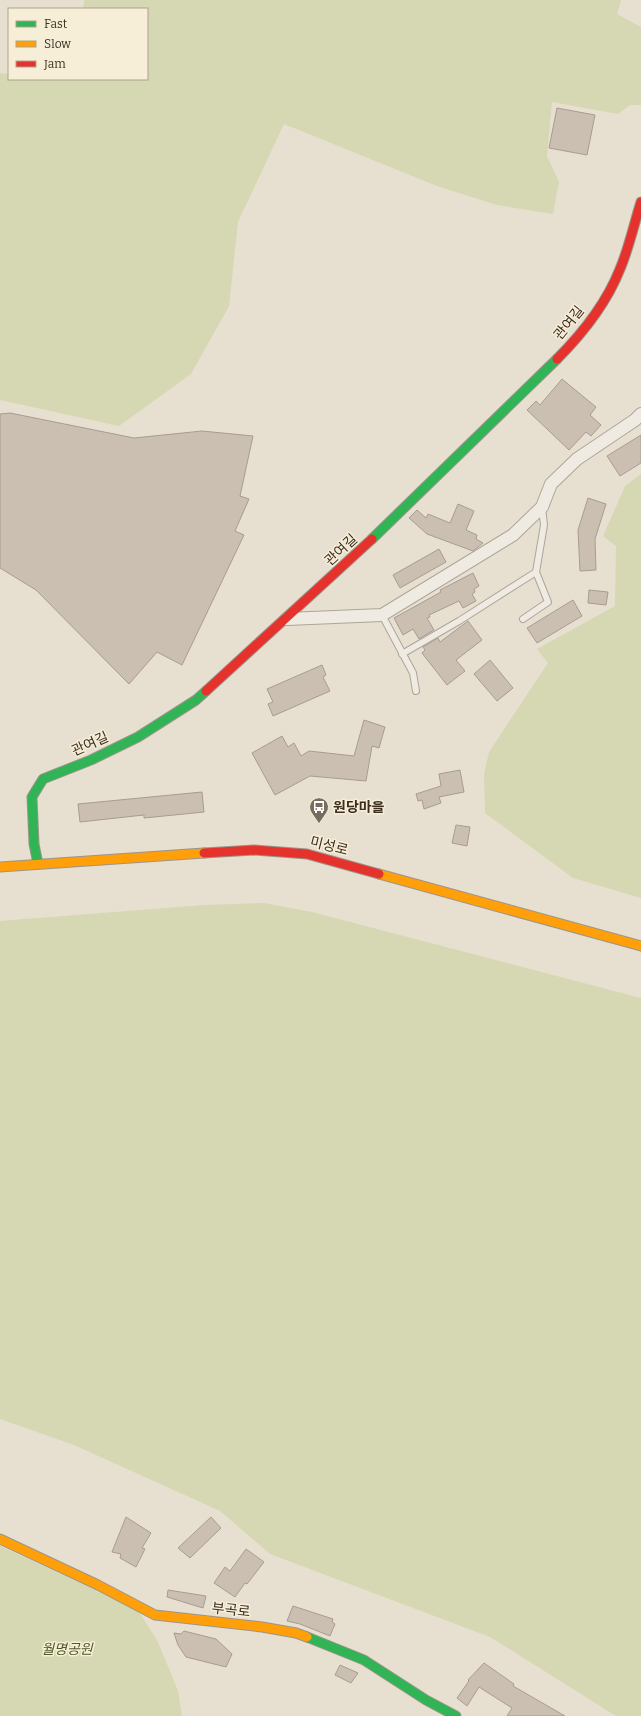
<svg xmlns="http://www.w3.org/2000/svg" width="641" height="1716" font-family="Bitter,'Noto Sans KR',serif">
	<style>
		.green { fill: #d6d7b3 }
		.building { fill: #cbbfb2; stroke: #a89c90 }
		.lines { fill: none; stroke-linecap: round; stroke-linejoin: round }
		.lane-casing { stroke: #ada599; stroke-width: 8 }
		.street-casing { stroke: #ada599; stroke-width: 14 }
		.fast-casing { stroke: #9c958a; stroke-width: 11 }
		.slow-casing { stroke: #9c958a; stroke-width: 11 }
		.jam-casing { stroke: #9c958a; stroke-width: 11 }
		.lane { stroke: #efebe3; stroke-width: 6 }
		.street { stroke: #efebe3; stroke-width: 12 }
		.fast { stroke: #30b455; stroke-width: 9 }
		.slow { stroke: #ff9f0a; stroke-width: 9 }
		.jam { stroke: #e5322d; stroke-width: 9 }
		.labels { text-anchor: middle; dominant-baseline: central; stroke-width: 3; stroke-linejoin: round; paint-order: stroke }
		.street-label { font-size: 14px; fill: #3d2e20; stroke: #f7eed8 }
		.poi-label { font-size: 14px; font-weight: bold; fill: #3d2e20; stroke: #f7eed8; text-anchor: start }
		.park-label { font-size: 14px; font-style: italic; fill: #4d5a26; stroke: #f7eed8 }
	</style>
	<rect width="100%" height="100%" fill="#e7e0d1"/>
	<path class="green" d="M 84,0 L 621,0 L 617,14 L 641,27 L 641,105 L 630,105 L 618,114 L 552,102 L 547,156 L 559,182 L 553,214 L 497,205 L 437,186 L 284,124 L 238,222 L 229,306 L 191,374 L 119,426 L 0,400 L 0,73 L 9,74 L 9,79 L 71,80 L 71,79 L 147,79 L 147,9 L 83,9 Z
		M 641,474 L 641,898 L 573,878 L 485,813 L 484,774 L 489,752 L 548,663 L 537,649 L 615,606 L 616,546 L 603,536 L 625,486 Z
		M 264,903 L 312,912 L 641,998 L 641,1716 L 616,1716 L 490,1637 L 270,1554 L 220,1511 L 74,1445 L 0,1419 L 0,921 L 204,905 Z
		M 0,1546 L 138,1610 L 158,1642 L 178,1691 L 182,1716 L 0,1716 Z"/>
	<path class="building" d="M 557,108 L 595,115 L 587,155 L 549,148 Z
		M 562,379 L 596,407 L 590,415 L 601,425 L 591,436 L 586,432 L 569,450 L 527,410 L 536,401 L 540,405 Z
		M 10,413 L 134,438 L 202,431 L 253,436 L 240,496 L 249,499 L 235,531 L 244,535 L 182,665 L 157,652 L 129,684 L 36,590 L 0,568 L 0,414 Z
		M 641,435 L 641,463 L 620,476 L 607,456 Z
		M 588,498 L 606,504 L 595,539 L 596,570 L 580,571 L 578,530 Z
		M 458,504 L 474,511 L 466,530 L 477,535 L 476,539 L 483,543 L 473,551 L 427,534 L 409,518 L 417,510 L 426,518 L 428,514 L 450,523 Z
		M 439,549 L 446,562 L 400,588 L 393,575 Z
		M 473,573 L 479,586 L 474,589 L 475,592 L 472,594 L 476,601 L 463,608 L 459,601 L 429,615 L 430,617 L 427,618 L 434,630 L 419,639 L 413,629 L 403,635 L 394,618 L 441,592 L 440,590 Z
		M 589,590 L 608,592 L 606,605 L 588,603 Z
		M 573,600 L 582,616 L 537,643 L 527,628 Z
		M 468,621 L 482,640 L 456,660 L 465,671 L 447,685 L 422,653 L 425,650 L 423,647 L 438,638 L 440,642 Z
		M 490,660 L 513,688 L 497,701 L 474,674 Z
		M 322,665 L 326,675 L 323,677 L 330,691 L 273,716 L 268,704 L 273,702 L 267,689 Z
		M 364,720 L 385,727 L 379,748 L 372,746 L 366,781 L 310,776 L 275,795 L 252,753 L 282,736 L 288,747 L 294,743 L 301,756 L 309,751 L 354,756 Z
		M 460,770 L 464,792 L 439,797 L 441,803 L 424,809 L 422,800 L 418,801 L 416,794 L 441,786 L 439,774 Z
		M 202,792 L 204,812 L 144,818 L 144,815 L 80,822 L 78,804 Z
		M 456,825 L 470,827 L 467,846 L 452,843 Z
		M 126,1517 L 151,1533 L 142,1548 L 145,1549 L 136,1567 L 120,1558 L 121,1554 L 112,1552 Z
		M 211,1517 L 221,1528 L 190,1558 L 178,1548 Z
		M 246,1549 L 264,1562 L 247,1584 L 245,1583 L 235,1597 L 214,1583 L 225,1567 L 230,1571 Z
		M 168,1590 L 206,1596 L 203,1608 L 167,1597 Z
		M 293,1606 L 333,1619 L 332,1622 L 335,1624 L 330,1636 L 300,1624 L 287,1621 Z
		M 184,1631 L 216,1639 L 232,1654 L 226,1667 L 186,1657 L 178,1645 L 174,1633 L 181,1634 Z
		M 484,1663 L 514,1684 L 513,1686 L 565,1716 L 507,1716 L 512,1708 L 479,1687 L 467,1706 L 457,1698 L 469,1681 L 468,1680 Z
		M 340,1665 L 358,1673 L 351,1683 L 335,1675 Z"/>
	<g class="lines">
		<g class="lane-casing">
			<path id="lane" d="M 382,615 L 413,673 L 416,691
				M 523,619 L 548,602 L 536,572
				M 402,654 L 459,621 L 536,572 L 544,525 L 542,507"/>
		</g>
		<g class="street-casing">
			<path id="street" d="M 287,619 L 382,615 L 513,535 L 542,507 L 551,484 L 577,459 L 635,420 L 641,414"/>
		</g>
		<g class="fast-casing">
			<path id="fast" d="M 372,539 L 557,359
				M 38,864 L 34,844 L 32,797 L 43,779 L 91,760 L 138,737 L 196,700 L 206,691
				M 307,1637 L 364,1660 L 426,1700 L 456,1716"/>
		</g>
		<g class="slow-casing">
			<path id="slow" d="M 0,867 L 204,853
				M 379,874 L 641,946
				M 0,1539 L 98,1585 L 155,1615 L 262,1627 L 296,1633 L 307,1637"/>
		</g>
		<g class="jam-casing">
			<path id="jam" d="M 557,359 C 582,334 607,302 620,269 C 629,248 634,224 641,202
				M 206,691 L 372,539
				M 204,853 L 254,850 L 307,854 L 379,874"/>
		</g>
		<use href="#lane" class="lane"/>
		<use href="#street" class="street"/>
		<use href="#fast" class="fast"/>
		<use href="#slow" class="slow"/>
		<use href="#jam" class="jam"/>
	</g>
	<defs>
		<g id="bus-pin" transform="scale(1)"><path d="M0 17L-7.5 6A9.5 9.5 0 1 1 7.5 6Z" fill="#786c5e" stroke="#f7eed8"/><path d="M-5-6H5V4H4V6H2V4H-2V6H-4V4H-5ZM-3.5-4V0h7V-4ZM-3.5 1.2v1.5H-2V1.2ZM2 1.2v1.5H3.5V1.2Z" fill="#fff"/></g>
	</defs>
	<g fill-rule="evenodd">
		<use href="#bus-pin" x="319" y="807"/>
	</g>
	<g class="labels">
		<g class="street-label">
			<text transform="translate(569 323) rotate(-51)">관여길</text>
			<text transform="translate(341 550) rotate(-43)">관여길</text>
			<text transform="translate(90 744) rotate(-24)">관여길</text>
			<text transform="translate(329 846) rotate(14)">미성로</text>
			<text transform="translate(231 1610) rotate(6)">부곡로</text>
		</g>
		<g class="poi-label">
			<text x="333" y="807">원당마을</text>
		</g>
		<g class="park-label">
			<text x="67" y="1649">월명공원</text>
		</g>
	</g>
	<rect x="8" y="8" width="140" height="72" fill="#f7eed8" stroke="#ada18e"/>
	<rect x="16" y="21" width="20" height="6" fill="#30b455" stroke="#ada18e"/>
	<text x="44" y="28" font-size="12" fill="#3d2e20">Fast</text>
	<rect x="16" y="41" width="20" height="6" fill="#ff9f0a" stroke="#ada18e"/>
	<text x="44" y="48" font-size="12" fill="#3d2e20">Slow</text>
	<rect x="16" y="61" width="20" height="6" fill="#e5322d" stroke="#ada18e"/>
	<text x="44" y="68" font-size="12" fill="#3d2e20">Jam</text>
</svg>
